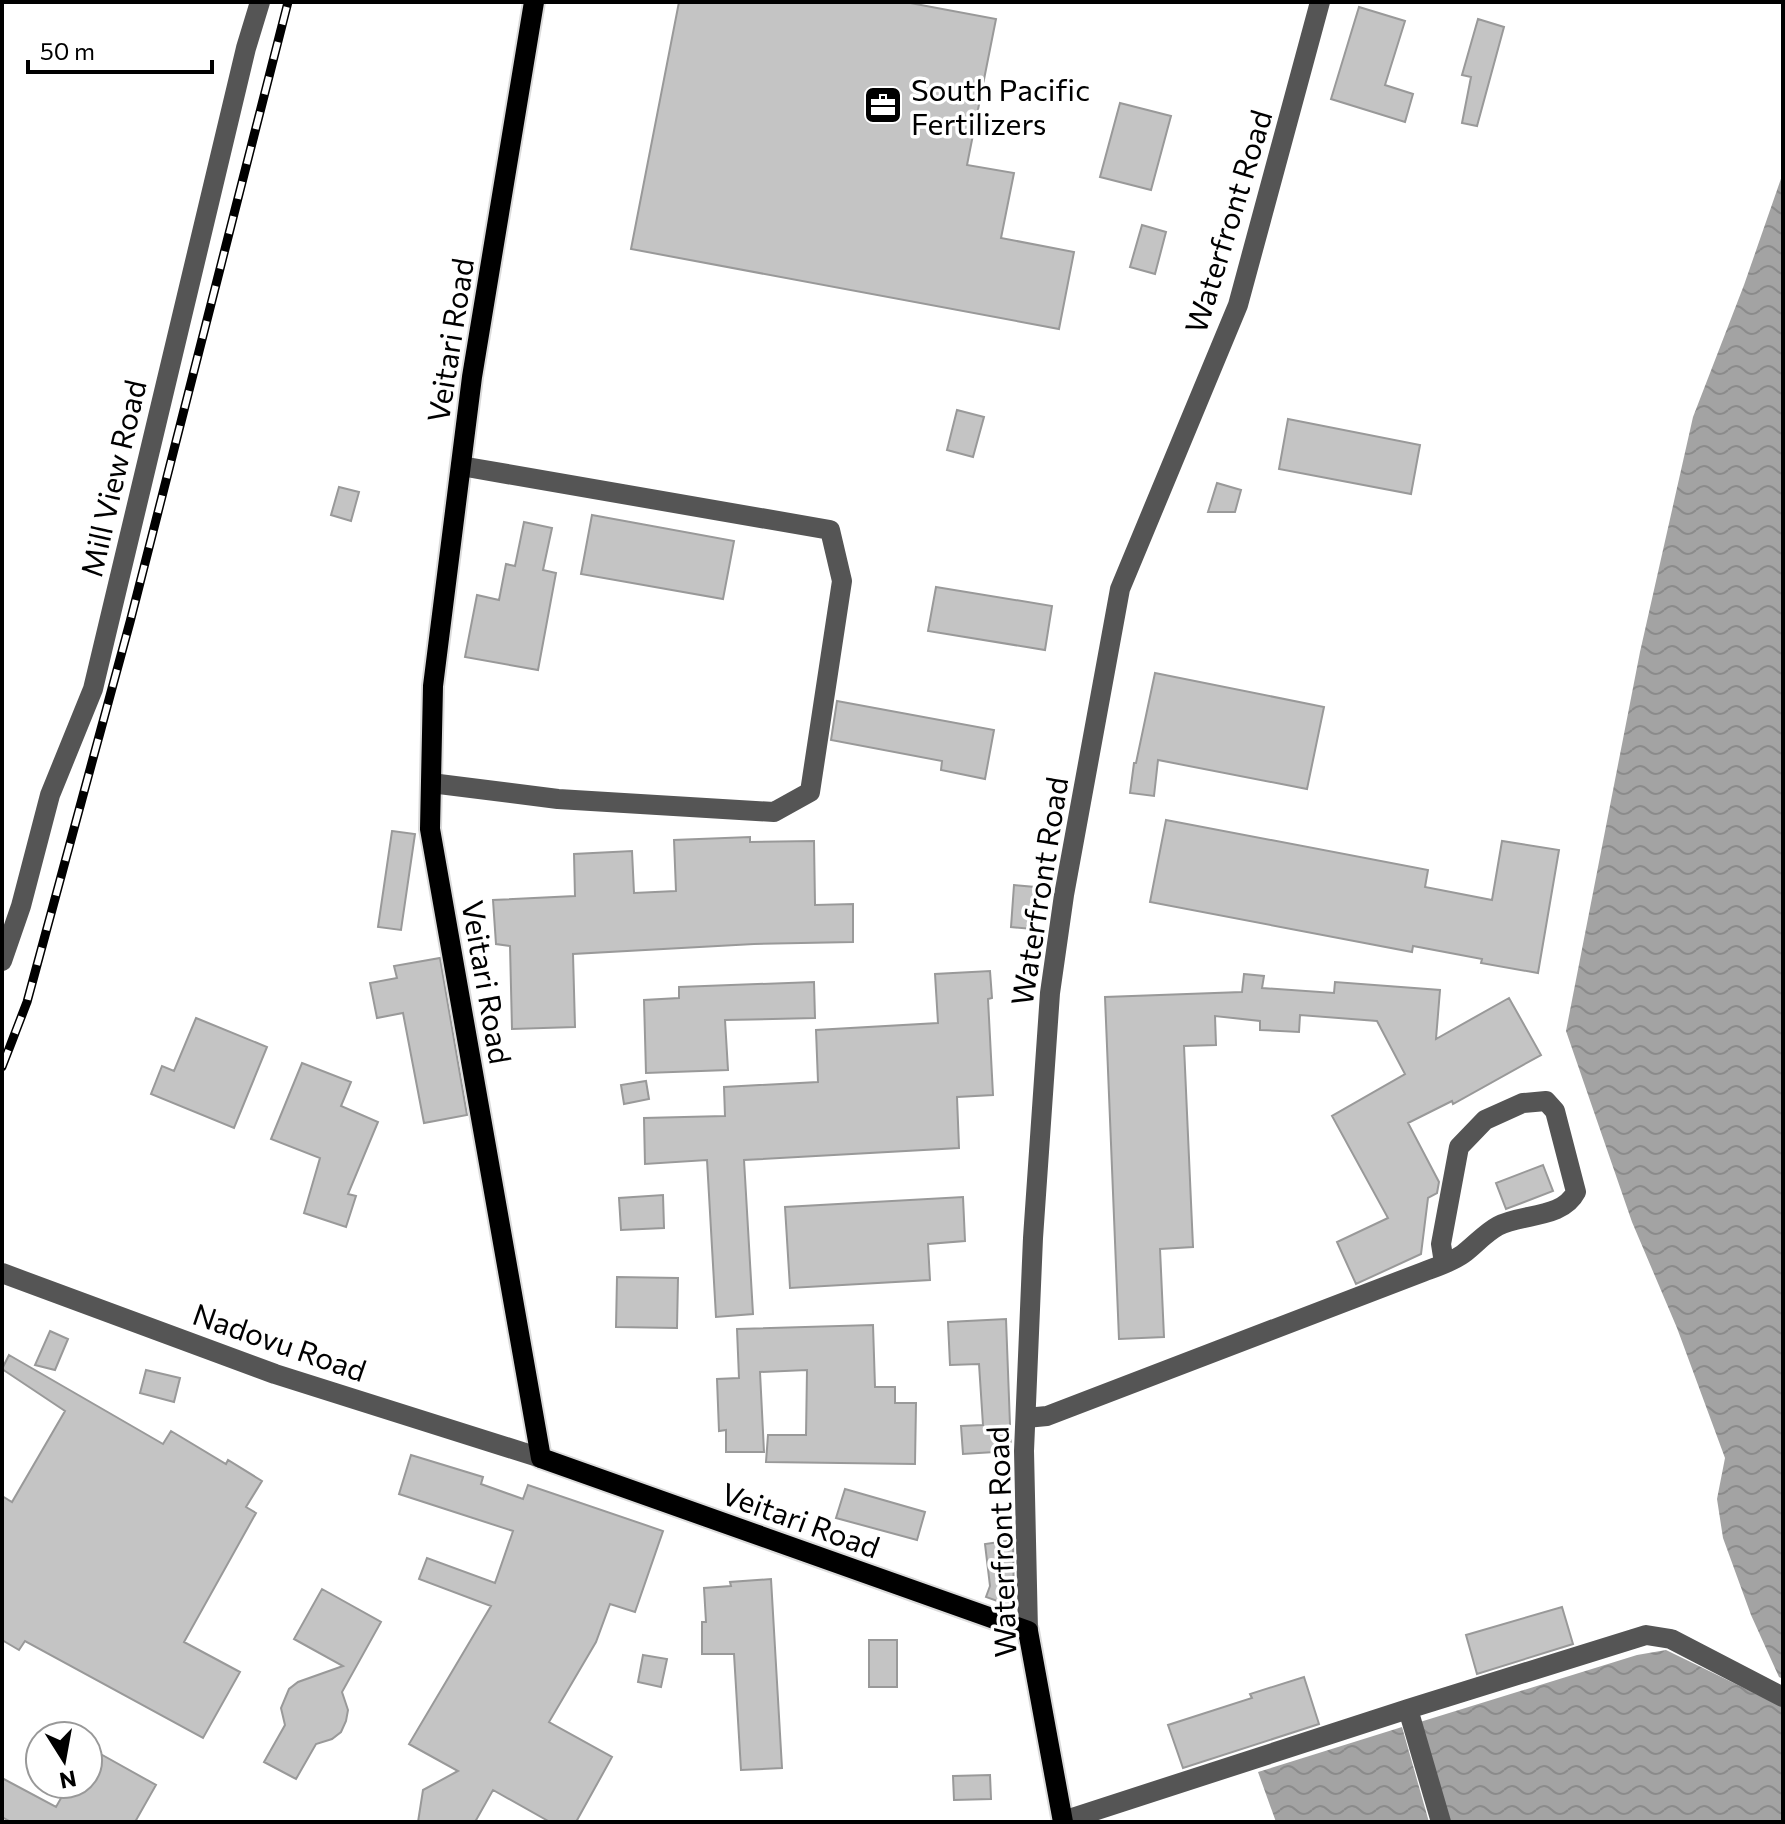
<svg xmlns="http://www.w3.org/2000/svg" width="1785" height="1824" font-family="Commissioner,sans-serif">
	<style>
		.water { fill: url(#water-waves) }
		.building { fill: #c4c4c4; stroke: #999; stroke-width: 2 }
		.lines { fill: none; stroke-linecap: round; stroke-linejoin: round }
		.major-casing { stroke: #dbdbdb; stroke-width: 24 }
		.minor { stroke: #555; stroke-width: 20 }
		.major { stroke: #000; stroke-width: 20 }
		.rail-casing { stroke: #000; stroke-width: 9 }
		.rail { stroke: #fff; stroke-width: 6; stroke-dasharray: 18; stroke-linecap: butt }
		.labels { text-anchor: middle; dominant-baseline: central; stroke-width: 7; stroke-linejoin: round; paint-order: stroke }
		.poi-label { font-size: 30px; fill: #000; stroke: #fff; text-anchor: start }
		.street-label { font-size: 30px; fill: #000; stroke: #fff }
	</style>
	<defs>
		<pattern id="water-waves" width="16" height="10" patternUnits="userSpaceOnUse" patternTransform="scale(2)"><rect width="16" height="10" fill="#a3a3a3"/><path d="M0 5q4-4 8 0t8 0" fill="none" stroke="#8b8b8b"/></pattern>
	</defs>
	<rect width="100%" height="100%" fill="#fff"/>
	<path class="water" d="M 1783,173 L 1783,1679 L 1779,1677 L 1751,1615 L 1723,1538 L 1717,1499 L 1725,1458 L 1677,1328 L 1632,1222 L 1566,1031 L 1640,652 L 1693,417 L 1744,285 Z
		M 1666,1650 L 1783,1707 L 1783,1822 L 1449,1822 L 1420,1722 L 1637,1655 Z
		M 1402,1727 L 1429,1822 L 1276,1822 L 1258,1772 Z"/>
	<path class="building" d="M 679,2 L 905,2 L 996,19 L 967,165 L 1014,173 L 1001,238 L 1074,252 L 1059,329 L 631,249 Z
		M 1359,7 L 1405,21 L 1385,85 L 1413,94 L 1405,122 L 1331,99 Z
		M 1478,19 L 1504,27 L 1477,126 L 1462,123 L 1471,77 L 1462,75 Z
		M 1120,103 L 1171,116 L 1151,190 L 1100,177 Z
		M 1142,225 L 1166,232 L 1155,274 L 1130,267 Z
		M 957,410 L 984,417 L 973,457 L 947,450 Z
		M 1288,419 L 1420,445 L 1411,494 L 1279,469 Z
		M 1217,483 L 1241,490 L 1235,512 L 1208,512 Z
		M 339,487 L 359,492 L 351,521 L 331,515 Z
		M 592,515 L 734,541 L 723,599 L 581,574 Z
		M 524,522 L 552,528 L 543,570 L 556,573 L 538,670 L 465,657 L 477,595 L 499,600 L 506,564 L 515,566 Z
		M 936,587 L 1052,606 L 1045,650 L 928,631 Z
		M 1155,673 L 1324,707 L 1307,789 L 1158,760 L 1154,796 L 1130,793 L 1134,763 L 1136,763 Z
		M 837,701 L 994,730 L 985,779 L 941,770 L 942,761 L 831,740 Z
		M 1166,820 L 1428,870 L 1425,887 L 1492,900 L 1502,841 L 1559,850 L 1538,973 L 1481,963 L 1482,959 L 1413,946 L 1412,952 L 1150,902 Z
		M 392,831 L 415,834 L 401,930 L 378,927 Z
		M 750,837 L 750,842 L 814,841 L 815,905 L 853,904 L 853,942 L 754,944 L 573,954 L 575,1027 L 512,1029 L 510,946 L 496,944 L 493,900 L 575,896 L 574,854 L 632,851 L 634,893 L 676,891 L 674,840 Z
		M 1014,885 L 1035,887 L 1032,929 L 1011,927 Z
		M 440,958 L 467,1115 L 424,1123 L 403,1013 L 377,1018 L 370,983 L 397,978 L 394,966 Z
		M 990,971 L 992,998 L 988,999 L 993,1095 L 957,1097 L 959,1148 L 744,1160 L 753,1314 L 716,1317 L 707,1160 L 645,1164 L 644,1118 L 725,1116 L 724,1087 L 818,1082 L 816,1030 L 938,1023 L 935,974 Z
		M 1244,974 L 1264,976 L 1262,988 L 1334,993 L 1335,982 L 1440,990 L 1436,1039 L 1509,998 L 1541,1055 L 1453,1104 L 1452,1101 L 1408,1123 L 1439,1182 L 1437,1193 L 1428,1198 L 1421,1254 L 1356,1284 L 1337,1242 L 1388,1218 L 1332,1116 L 1405,1074 L 1377,1021 L 1300,1015 L 1299,1032 L 1260,1030 L 1260,1021 L 1215,1016 L 1216,1045 L 1184,1046 L 1193,1247 L 1160,1249 L 1164,1337 L 1119,1339 L 1105,997 L 1242,992 Z
		M 814,982 L 815,1018 L 725,1020 L 728,1070 L 646,1073 L 644,1000 L 679,998 L 679,987 Z
		M 196,1018 L 267,1047 L 234,1128 L 151,1094 L 162,1066 L 174,1071 Z
		M 302,1063 L 351,1082 L 341,1106 L 378,1122 L 348,1194 L 356,1196 L 346,1227 L 304,1213 L 320,1158 L 271,1139 Z
		M 646,1081 L 649,1099 L 624,1104 L 621,1085 Z
		M 1543,1165 L 1553,1191 L 1506,1209 L 1496,1183 Z
		M 663,1195 L 664,1228 L 621,1230 L 619,1198 Z
		M 963,1197 L 965,1241 L 928,1244 L 930,1280 L 790,1288 L 785,1207 Z
		M 617,1277 L 678,1278 L 677,1328 L 616,1327 Z
		M 1006,1319 L 1011,1451 L 963,1454 L 961,1426 L 983,1425 L 979,1364 L 950,1365 L 948,1322 Z
		M 873,1325 L 875,1387 L 895,1387 L 895,1403 L 916,1403 L 915,1464 L 766,1462 L 768,1435 L 806,1435 L 807,1370 L 760,1372 L 764,1452 L 726,1452 L 726,1430 L 719,1431 L 717,1379 L 739,1378 L 737,1329 Z
		M 50,1331 L 68,1339 L 55,1370 L 35,1365 Z
		M 9,1355 L 163,1444 L 171,1431 L 226,1464 L 228,1460 L 262,1481 L 246,1507 L 256,1513 L 184,1642 L 240,1672 L 203,1738 L 25,1641 L 19,1650 L 2,1640 L 2,1496 L 12,1502 L 65,1411 L 2,1369 Z
		M 146,1370 L 180,1378 L 174,1402 L 140,1393 Z
		M 411,1455 L 483,1477 L 481,1484 L 523,1499 L 528,1485 L 663,1531 L 635,1612 L 610,1604 L 596,1642 L 549,1722 L 612,1757 L 576,1822 L 550,1822 L 493,1790 L 475,1822 L 418,1822 L 423,1790 L 458,1771 L 409,1744 L 491,1606 L 419,1579 L 427,1558 L 495,1583 L 513,1531 L 399,1494 Z
		M 845,1489 L 925,1512 L 917,1540 L 836,1518 Z
		M 1013,1540 L 1014,1607 L 986,1597 L 990,1586 L 985,1544 Z
		M 771,1579 L 782,1768 L 741,1770 L 734,1654 L 702,1654 L 702,1622 L 706,1622 L 704,1588 L 731,1586 L 730,1582 Z
		M 322,1589 L 381,1622 L 342,1692 L 348,1710 L 346,1721 L 341,1732 L 332,1739 L 316,1744 L 296,1779 L 264,1762 L 285,1725 L 281,1708 L 289,1689 L 298,1682 L 343,1666 L 294,1639 Z
		M 1562,1607 L 1573,1644 L 1477,1674 L 1466,1635 Z
		M 869,1640 L 897,1640 L 897,1687 L 869,1687 Z
		M 643,1655 L 667,1659 L 661,1687 L 638,1682 Z
		M 1304,1677 L 1319,1724 L 1183,1768 L 1168,1725 L 1252,1698 L 1250,1694 Z
		M 88,1747 L 156,1785 L 135,1822 L 11,1822 L 2,1817 L 2,1778 L 56,1807 L 69,1784 L 88,1784 Z
		M 990,1775 L 991,1799 L 954,1800 L 953,1776 Z"/>
	<g class="lines">
		<g class="major-casing">
			<path id="major" d="M 534,2 L 472,377 L 433,686 L 430,829 L 541,1458 L 1028,1631 L 1063,1822"/>
		</g>
		<path class="minor" d="M 431,783 L 558,799 L 774,812 L 810,792 L 842,581 L 830,530 L 461,466
			M 2,961 L 21,906 L 50,795 L 93,689 L 246,48 L 260,2
			M 2,1273 L 275,1374 L 541,1458
			M 1026,1418 L 1047,1416 L 1423,1272 C 1436,1267 1452,1262 1463,1254 C 1475,1245 1485,1233 1498,1226 C 1523,1213 1562,1219 1576,1192 L 1555,1111 L 1546,1101 L 1523,1103 L 1485,1120 L 1459,1147 L 1441,1244 L 1444,1263
			M 1028,1631 L 1024,1451 L 1033,1238 L 1050,993 L 1064,895 L 1120,589 L 1238,305 L 1320,2
			M 1408,1709 L 1441,1822
			M 1063,1821 L 1408,1709 L 1646,1635 L 1671,1639 L 1783,1697"/>
		<use href="#major" class="major"/>
		<g class="rail-casing">
			<path id="rail" d="M 2,1067 L 27,1002 L 130,622 L 288,2"/>
		</g>
		<use href="#rail" class="rail"/>
	</g>
	<defs>
		<g id="office-square" transform="scale(2)"><rect x="-9" y="-9" width="18" height="18" rx="4" fill="#000" stroke="#fff"/><path d="M-6-3h4V-5.5h4V-3h4V5H-6ZM-1-4.5V-3h2v-1.5ZM-6 0V1H6V0Z" fill="#fff"/></g>
	</defs>
	<g fill-rule="evenodd">
		<use href="#office-square" x="883" y="105"/>
	</g>
	<g class="labels">
		<g class="poi-label">
			<text x="911" y="88">South Pacific<tspan x="911" dy="34">Fertilizers</tspan></text>
		</g>
		<g class="street-label">
			<text transform="translate(1227 221) rotate(-73)">Waterfront Road</text>
			<text transform="translate(449 340) rotate(-81)">Veitari Road</text>
			<text transform="translate(112 478) rotate(-77)">Mill View Road</text>
			<text transform="translate(1038 891) rotate(-81)">Waterfront Road</text>
			<text transform="translate(488 982) rotate(80)">Veitari Road</text>
			<text transform="translate(280 1341) rotate(19)">Nadovu Road</text>
			<text transform="translate(801 1519) rotate(20)">Veitari Road</text>
			<text transform="translate(1000 1542) rotate(-92)">Waterfront Road</text>
		</g>
	</g>
	<rect width="1785" height="1824" fill="none" stroke="#000000" stroke-width="8"/>
	<g transform="translate(64 1760) rotate(169)"><circle r="38" fill="#ffffff" stroke="#999999" stroke-width="2"/>
	<path d="M0-6L14 30L0 20L-14 30Z" fill="#000000"/>
	<text y="-12" font-size="22" font-weight="bold" text-anchor="middle" fill="#000000">N</text>
	</g>
	<path d="M28 60v12h184v-12" fill="none" stroke="#000000" stroke-width="4"/>
	<text x="40" y="60" font-size="24" fill="#000000" stroke="#ffffff" stroke-width="6" paint-order="stroke">50 m</text>
</svg>
